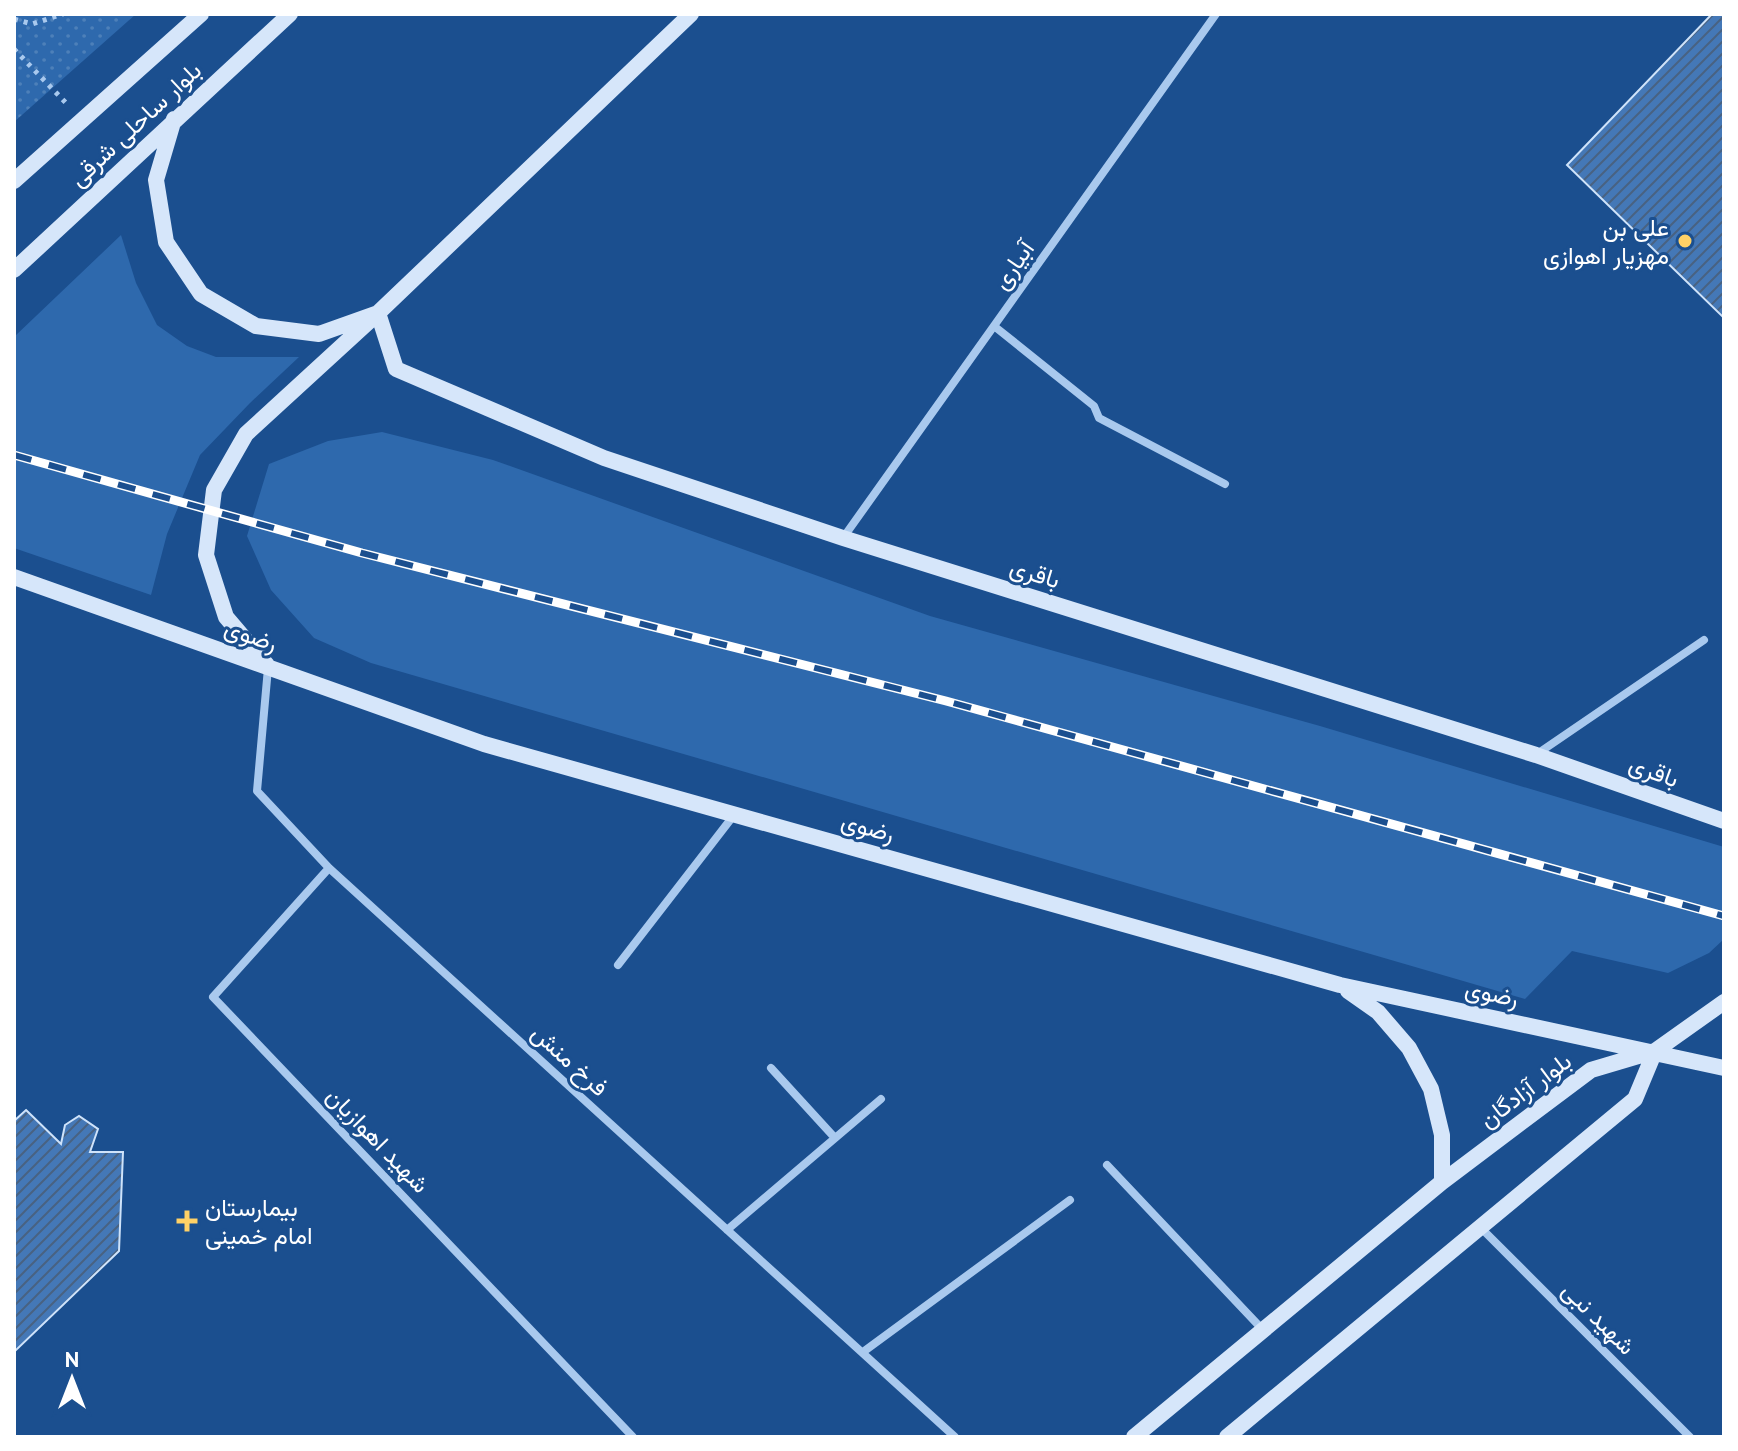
<svg xmlns="http://www.w3.org/2000/svg" width="1738" height="1451" font-family="'PT Sans',Vazirmatn,sans-serif">
	<style>
		.green { fill: #2e69ad }
		.park { fill: url(#park-dots) }
		.building { fill: url(#building-hatch); stroke: #cfe3fa; stroke-width: 2 }
		.lines { fill: none; stroke-linecap: round; stroke-linejoin: round }
		.path { stroke: #a9c9ee; stroke-width: 5; stroke-dasharray: 4 6; stroke-linecap: butt }
		.street { stroke: #a9c9ee; stroke-width: 8 }
		.secondary { stroke: #d6e6fa; stroke-width: 16 }
		.rail-casing { stroke: #fff; stroke-width: 9 }
		.rail { stroke: #1b4f8f; stroke-width: 6; stroke-dasharray: 18; stroke-linecap: butt }
		.poi-dot { fill: #ffd166; stroke: #1b4f8f; stroke-width: 3 }
		.labels { text-anchor: middle; dominant-baseline: central; stroke-width: 6; stroke-linejoin: round; paint-order: stroke }
		.street-label { font-size: 24px; fill: #fff; stroke: #1b4f8f }
		.poi-label { font-size: 24px; fill: #fff; stroke: #1b4f8f; text-anchor: end }
	</style>
	<defs>
		<pattern id="park-dots" width="8" height="8" patternUnits="userSpaceOnUse" patternTransform="scale(2)"><rect width="8" height="8" fill="#2e69ad"/><path d="M2 2h.1M6 6h.1" fill="none" stroke="#4d80b9" stroke-width="1.8" stroke-linecap="round"/></pattern>
		<pattern id="building-hatch" width="6" height="6" patternUnits="userSpaceOnUse" patternTransform="scale(2)"><rect width="6" height="6" fill="#4478b7"/><path d="M-1 1l2-2M0 6l6-6M5 7l2-2" fill="none" stroke="#486282"/></pattern>
	</defs>
	<rect width="100%" height="100%" fill="#1b4f8f"/>
	<path class="green" d="M 121,235 L 136,283 L 157,325 L 187,346 L 216,357 L 299,357 L 250,403 L 200,455 L 167,534 L 151,595 L 14,548 L 14,337 Z
		M 382,432 L 493,460 L 930,616 L 1320,726 L 1724,847 L 1724,939 L 1709,953 L 1668,973 L 1572,951 L 1525,999 L 371,663 L 314,638 L 271,590 L 247,536 L 269,464 L 328,441 Z"/>
	<path class="park" d="M 14,14 L 136,14 L 14,122 Z"/>
	<path class="building" d="M 1712,14 L 1724,14 L 1724,318 L 1567,165 Z
		M 26,1110 L 61,1144 L 65,1125 L 79,1116 L 98,1129 L 90,1152 L 123,1152 L 119,1251 L 14,1352 L 14,1121 Z"/>
	<g class="lines">
		<path class="path" d="M 14,19 L 32,24 L 63,14
			M 14,49 L 66,103"/>
		<path class="street" d="M 994,326 L 1094,406 L 1099,418 L 1225,484
			M 843,538 L 1216,14
			M 268,668 L 257,791 L 329,868 L 955,1437
			M 1537,754 L 1704,640
			M 329,868 L 213,997 L 633,1437
			M 618,965 L 734,815
			M 771,1068 L 835,1138
			M 1107,1165 L 1263,1330
			M 1481,1228 L 1690,1437
			M 727,1230 L 881,1099
			M 863,1352 L 1070,1200"/>
		<path class="secondary" d="M 174,119 L 156,180 L 166,242 L 201,294 L 256,326 L 319,334 L 378,313 L 396,369 L 604,458 L 843,538 L 1536,755 L 1724,821
			M 14,181 L 201,14
			M 14,270 L 290,14
			M 14,577 L 484,744 L 1340,985 L 1724,1068
			M 267,665 L 226,617 L 206,555 L 214,490 L 246,434 L 378,313 L 691,14
			M 1348,991 L 1378,1012 L 1409,1048 L 1431,1089 L 1442,1135 L 1442,1182
			M 1134,1437 L 1442,1182 L 1591,1070 L 1655,1051 L 1724,1002
			M 1227,1437 L 1635,1099 L 1655,1051"/>
		<g class="rail-casing">
			<path id="rail" d="M 14,455 L 362,553 L 946,701 L 1724,916"/>
		</g>
		<use href="#rail" class="rail"/>
	</g>
	<g class="poi-dot">
		<circle cx="1685" cy="241" r="8"/>
		<path d="M183 1209h8v8h8v8h-8v8h-8v-8h-8v-8h8z"/>
	</g>
	<g class="labels">
		<g class="street-label">
			<text transform="translate(135 124) rotate(-43)">بلوار ساحلی شرقی</text>
			<text transform="translate(1013 265) rotate(-55)">آبیاری</text>
			<text transform="translate(1035 573) rotate(17)">باقری</text>
			<text transform="translate(251 635) rotate(19)">رضوی</text>
			<text transform="translate(1654 771) rotate(20)">باقری</text>
			<text transform="translate(868 827) rotate(16)">رضوی</text>
			<text transform="translate(1492 993) rotate(12)">رضوی</text>
			<text transform="translate(570 1060) rotate(42)">فرخ منش</text>
			<text transform="translate(1525 1090) rotate(-37)">بلوار آزادگان</text>
			<text transform="translate(378 1140) rotate(46)">شهید اهوازیان</text>
			<text transform="translate(1599 1318) rotate(45)">شهید نبی</text>
		</g>
		<g class="poi-label">
			<text x="1669" y="227">علی بن<tspan x="1669" dy="28">مهزیار اهوازی</tspan></text>
			<text x="205" y="1207" text-anchor="start">بیمارستان<tspan x="205" dy="28">امام خمینی</tspan></text>
		</g>
	</g>
	<rect width="1738" height="1451" fill="none" stroke="#ffffff" stroke-width="32"/>
	<g transform="translate(72 1379)" stroke="#1b4f8f" stroke-width="6" paint-order="stroke">
	<path d="M0-6L14 30L0 20L-14 30Z" fill="#ffffff"/>
	<text y="-12" font-size="22" font-weight="bold" text-anchor="middle" fill="#ffffff">N</text>
	</g>
</svg>
